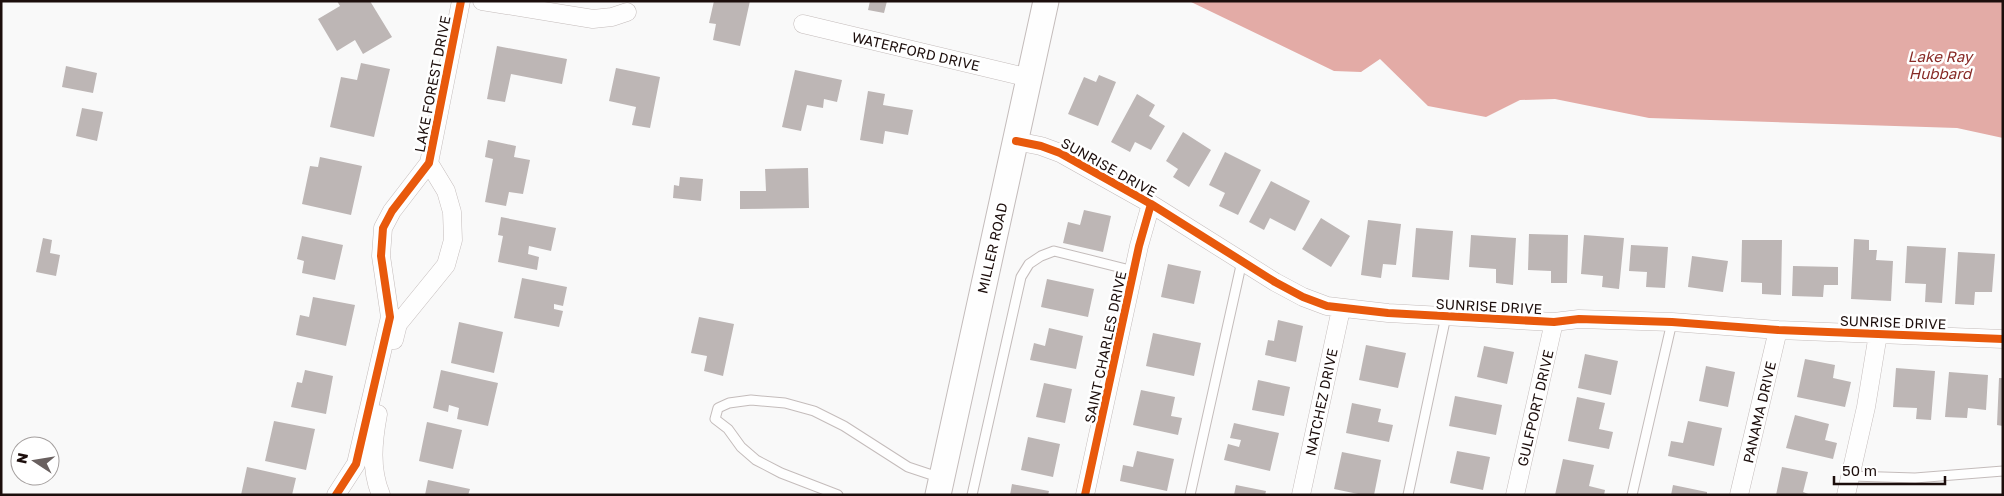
<svg xmlns="http://www.w3.org/2000/svg" width="2004" height="496" font-family="'Golos Text',sans-serif">
	<style>
		.water { fill: #e3aba6 }
		.building { fill: #bdb6b5 }
		.lines { fill: none; stroke-linecap: round; stroke-linejoin: round }
		.lane-casing { stroke: #c4bcbb; stroke-width: 11 }
		.street-casing { stroke: #c4bcbb; stroke-width: 19 }
		.secondary-casing { stroke: #c4bcbb; stroke-width: 27 }
		.lane { stroke: #fefefe; stroke-width: 9 }
		.street { stroke: #fefefe; stroke-width: 18 }
		.secondary { stroke: #fefefe; stroke-width: 25 }
		.cycleway-casing { stroke: #fff; stroke-width: 11 }
		.cycleway { stroke: #e8590c; stroke-width: 8 }
		.labels { text-anchor: middle; dominant-baseline: central; stroke-width: 5; stroke-linejoin: round; paint-order: stroke }
		.street-label { font-size: 14px; fill: #1c0e0c; stroke: #fff }
		.water-label { font-size: 15px; font-style: italic; fill: #872a26; stroke: #fff }
	</style>
	<rect width="100%" height="100%" fill="#f9f9f9"/>
	<path class="water" d="M 1189,1 L 2003,1 L 2003,138 L 1957,128 L 1649,118 L 1555,99 L 1520,100 L 1486,117 L 1428,106 L 1380,59 L 1361,72 L 1334,71 Z"/>
	<path class="building" d="M 337,1 L 370,1 L 392,37 L 363,54 L 355,40 L 337,51 L 318,19 L 340,6 Z
		M 714,1 L 750,1 L 740,46 L 713,40 L 716,24 L 709,23 Z
		M 870,1 L 887,1 L 884,13 L 868,10 Z
		M 497,46 L 567,59 L 562,84 L 511,74 L 505,102 L 487,99 Z
		M 361,63 L 390,69 L 374,137 L 330,127 L 341,77 L 357,80 Z
		M 66,66 L 97,73 L 93,93 L 62,87 Z
		M 616,68 L 660,77 L 650,128 L 632,125 L 636,107 L 609,101 Z
		M 795,70 L 842,80 L 837,102 L 824,99 L 823,108 L 807,105 L 801,131 L 782,127 Z
		M 1099,75 L 1116,82 L 1098,126 L 1068,114 L 1084,77 L 1096,82 Z
		M 868,91 L 885,94 L 883,105 L 913,110 L 908,135 L 885,131 L 883,144 L 860,140 Z
		M 1137,94 L 1155,105 L 1149,116 L 1165,126 L 1151,150 L 1135,142 L 1130,152 L 1111,142 Z
		M 82,108 L 103,112 L 97,141 L 76,136 Z
		M 1183,132 L 1211,150 L 1189,187 L 1173,177 L 1178,169 L 1166,161 Z
		M 488,140 L 516,146 L 514,157 L 530,160 L 523,194 L 509,192 L 506,206 L 485,202 L 493,159 L 485,157 Z
		M 1225,152 L 1261,170 L 1238,215 L 1219,206 L 1225,193 L 1209,185 Z
		M 320,157 L 362,166 L 351,215 L 302,204 L 310,166 L 318,167 Z
		M 808,168 L 809,208 L 740,209 L 740,191 L 766,191 L 765,169 Z
		M 680,177 L 703,179 L 701,201 L 673,198 L 674,185 L 679,186 Z
		M 1271,181 L 1310,201 L 1295,231 L 1270,218 L 1264,230 L 1249,222 Z
		M 1084,210 L 1111,216 L 1103,252 L 1063,243 L 1068,222 L 1080,225 Z
		M 501,217 L 556,228 L 551,251 L 529,246 L 528,254 L 539,257 L 537,270 L 498,262 L 503,236 L 498,235 Z
		M 1321,218 L 1350,236 L 1331,267 L 1302,249 Z
		M 1368,220 L 1401,224 L 1396,265 L 1383,264 L 1381,278 L 1361,275 Z
		M 1416,228 L 1453,231 L 1449,280 L 1412,277 Z
		M 1529,234 L 1568,235 L 1567,283 L 1551,283 L 1551,271 L 1528,270 Z
		M 1471,235 L 1516,238 L 1513,285 L 1496,283 L 1496,269 L 1469,267 Z
		M 1584,235 L 1624,238 L 1619,289 L 1602,287 L 1603,276 L 1581,274 Z
		M 302,236 L 343,245 L 335,280 L 302,273 L 304,261 L 297,259 Z
		M 43,238 L 52,240 L 50,253 L 60,255 L 56,276 L 36,272 Z
		M 1854,239 L 1869,240 L 1869,250 L 1877,250 L 1876,260 L 1893,261 L 1891,301 L 1851,299 Z
		M 1742,240 L 1782,240 L 1781,295 L 1762,294 L 1762,283 L 1741,282 Z
		M 1631,245 L 1668,247 L 1665,288 L 1646,287 L 1647,272 L 1629,271 Z
		M 1907,246 L 1946,248 L 1942,303 L 1925,302 L 1926,284 L 1905,283 Z
		M 1958,252 L 1995,254 L 1992,292 L 1975,292 L 1974,305 L 1955,304 Z
		M 1692,256 L 1728,261 L 1723,292 L 1688,287 Z
		M 1168,264 L 1201,271 L 1194,304 L 1161,297 Z
		M 1793,266 L 1838,267 L 1838,285 L 1824,285 L 1823,297 L 1792,296 Z
		M 522,278 L 567,287 L 563,306 L 554,304 L 554,309 L 563,311 L 559,327 L 514,318 Z
		M 1047,279 L 1094,289 L 1088,317 L 1041,307 Z
		M 313,297 L 355,305 L 346,346 L 296,335 L 300,315 L 309,317 Z
		M 699,317 L 734,324 L 723,376 L 704,371 L 707,356 L 691,353 Z
		M 1278,320 L 1303,326 L 1296,362 L 1265,355 L 1268,340 L 1274,341 Z
		M 459,322 L 503,332 L 494,373 L 451,363 Z
		M 1049,328 L 1083,336 L 1076,369 L 1030,360 L 1034,343 L 1045,346 Z
		M 1153,333 L 1201,343 L 1194,376 L 1146,366 Z
		M 1366,345 L 1406,353 L 1398,388 L 1359,380 Z
		M 1484,346 L 1514,352 L 1507,384 L 1477,377 Z
		M 1585,354 L 1618,361 L 1611,395 L 1578,388 Z
		M 1805,359 L 1835,365 L 1833,378 L 1851,382 L 1845,407 L 1797,397 Z
		M 1706,366 L 1735,372 L 1728,407 L 1699,401 Z
		M 1896,368 L 1935,371 L 1931,420 L 1916,419 L 1917,408 L 1893,407 Z
		M 305,370 L 333,376 L 326,414 L 291,407 L 297,382 L 302,383 Z
		M 441,370 L 498,383 L 488,426 L 457,419 L 459,408 L 449,405 L 448,412 L 433,408 Z
		M 1949,372 L 1988,375 L 1986,410 L 1968,408 L 1967,418 L 1945,417 Z
		M 1999,378 L 2003,378 L 2003,426 L 1997,425 Z
		M 1258,380 L 1290,387 L 1284,416 L 1252,410 Z
		M 1044,383 L 1072,389 L 1065,423 L 1036,417 Z
		M 1141,390 L 1175,397 L 1171,416 L 1182,418 L 1178,435 L 1133,425 Z
		M 1455,396 L 1502,405 L 1496,435 L 1449,426 Z
		M 1577,397 L 1605,403 L 1599,429 L 1613,432 L 1609,449 L 1568,441 Z
		M 1352,403 L 1381,409 L 1378,422 L 1393,425 L 1389,442 L 1346,433 Z
		M 1795,415 L 1829,424 L 1825,440 L 1837,443 L 1833,459 L 1786,448 Z
		M 274,421 L 315,429 L 306,470 L 265,461 Z
		M 1688,421 L 1722,428 L 1714,466 L 1668,456 L 1671,441 L 1683,443 Z
		M 427,422 L 462,430 L 453,469 L 419,461 Z
		M 1234,423 L 1279,433 L 1270,471 L 1224,460 L 1228,444 L 1239,447 L 1241,440 L 1230,438 Z
		M 1028,437 L 1060,444 L 1053,477 L 1021,470 Z
		M 1137,451 L 1174,459 L 1167,491 L 1120,481 L 1123,465 L 1133,467 Z
		M 1457,451 L 1490,457 L 1483,490 L 1450,483 Z
		M 1342,452 L 1381,460 L 1374,495 L 1363,495 L 1334,489 Z
		M 1563,459 L 1594,465 L 1589,486 L 1605,490 L 1604,495 L 1555,495 Z
		M 247,467 L 296,478 L 292,495 L 241,495 Z
		M 1782,467 L 1808,472 L 1803,492 L 1811,495 L 1776,495 Z
		M 428,480 L 470,489 L 468,495 L 425,495 Z
		M 1012,484 L 1049,491 L 1048,495 L 1010,495 Z
		M 1236,485 L 1266,491 L 1265,495 L 1234,495 Z
		M 1673,485 L 1707,492 L 1707,495 L 1671,495 Z"/>
	<g class="lines">
		<g class="lane-casing">
			<path id="lane" d="M 1851,476 L 1915,478 L 2003,471
				M 838,495 L 781,473 L 756,460 L 741,447 L 728,429 L 715,419 L 718,408 L 729,403 L 751,400 L 785,403 L 814,411 L 844,426 L 908,467 L 941,478
				M 972,495 L 1021,277 L 1029,264 L 1041,256 L 1054,251 L 1134,271
				M 1190,495 L 1242,261
				M 1408,495 L 1446,316
				M 1632,495 L 1672,322"/>
		</g>
		<g class="street-casing">
			<path id="street" d="M 482,1 L 593,19 L 612,17 L 627,12
				M 803,24 L 1030,78
				M 1016,141 L 1041,146 L 1060,153 L 1151,204 L 1275,282 L 1303,297 L 1327,306 L 1388,313 L 1554,322 L 1579,319 L 1672,322 L 1778,330 L 2003,339
				M 394,340 L 398,324 L 446,265 L 453,240 L 452,212 L 446,191 L 429,163
				M 378,414 C 373,441 370,469 381,495
				M 336,495 L 356,464 L 390,317 L 381,256 L 383,228 L 392,211 L 429,163 L 461,1
				M 1085,495 L 1139,246 L 1151,204
				M 1301,495 L 1341,309
				M 1515,495 L 1554,322
				M 1739,495 L 1778,330
				M 1846,495 L 1866,407 L 1878,334"/>
		</g>
		<g class="secondary-casing">
			<path id="secondary" d="M 938,495 L 1046,1"/>
		</g>
		<use href="#lane" class="lane"/>
		<use href="#street" class="street"/>
		<use href="#secondary" class="secondary"/>
		<g class="cycleway-casing">
			<path id="cycleway" d="M 1016,141 L 1041,146 L 1060,153 L 1151,204 L 1275,282 L 1303,297 L 1327,306 L 1388,313 L 1554,322 L 1579,319 L 1672,322 L 1778,330 L 2003,339
				M 336,495 L 356,464 L 390,317 L 381,256 L 383,228 L 392,211 L 429,163 L 461,1
				M 1085,495 L 1139,246 L 1151,204"/>
		</g>
		<use href="#cycleway" class="cycleway"/>
	</g>
	<g class="labels">
		<g class="street-label">
			<text transform="translate(916 51) rotate(13)">WATERFORD DRIVE</text>
			<text transform="translate(432 84) rotate(-79)">LAKE FOREST DRIVE</text>
			<text transform="translate(1109 167) rotate(29)">SUNRISE DRIVE</text>
			<text transform="translate(992 248) rotate(-77)">MILLER ROAD</text>
			<text transform="translate(1489 306) rotate(3)">SUNRISE DRIVE</text>
			<text transform="translate(1893 322) rotate(2)">SUNRISE DRIVE</text>
			<text transform="translate(1105 347) rotate(-78)">SAINT CHARLES DRIVE</text>
			<text transform="translate(1321 402) rotate(-78)">NATCHEZ DRIVE</text>
			<text transform="translate(1535 408) rotate(-77)">GULFPORT DRIVE</text>
			<text transform="translate(1759 412) rotate(-77)">PANAMA DRIVE</text>
		</g>
		<g class="water-label">
			<text x="1940" y="56">Lake Ray<tspan x="1940" dy="17">Hubbard</tspan></text>
		</g>
	</g>
	<rect width="2004" height="496" fill="none" stroke="#1c0e0c" stroke-width="5"/>
	<g transform="translate(35 461) rotate(282)"><circle r="24" fill="#ffffff" stroke="#a49f9e"/>
	<path d="M0-4L9 19L0 12L-9 19Z" fill="#69605f"/>
	<text y="-8" font-size="14" font-weight="bold" text-anchor="middle" fill="#1c0e0c">N</text>
	</g>
	<path d="M1834 476v8h111v-8" fill="none" stroke="#1c0e0c" stroke-width="2.5"/>
	<text x="1842" y="476" font-size="15" fill="#1c0e0c" stroke="#ffffff" stroke-width="4" paint-order="stroke">50 m</text>
</svg>
